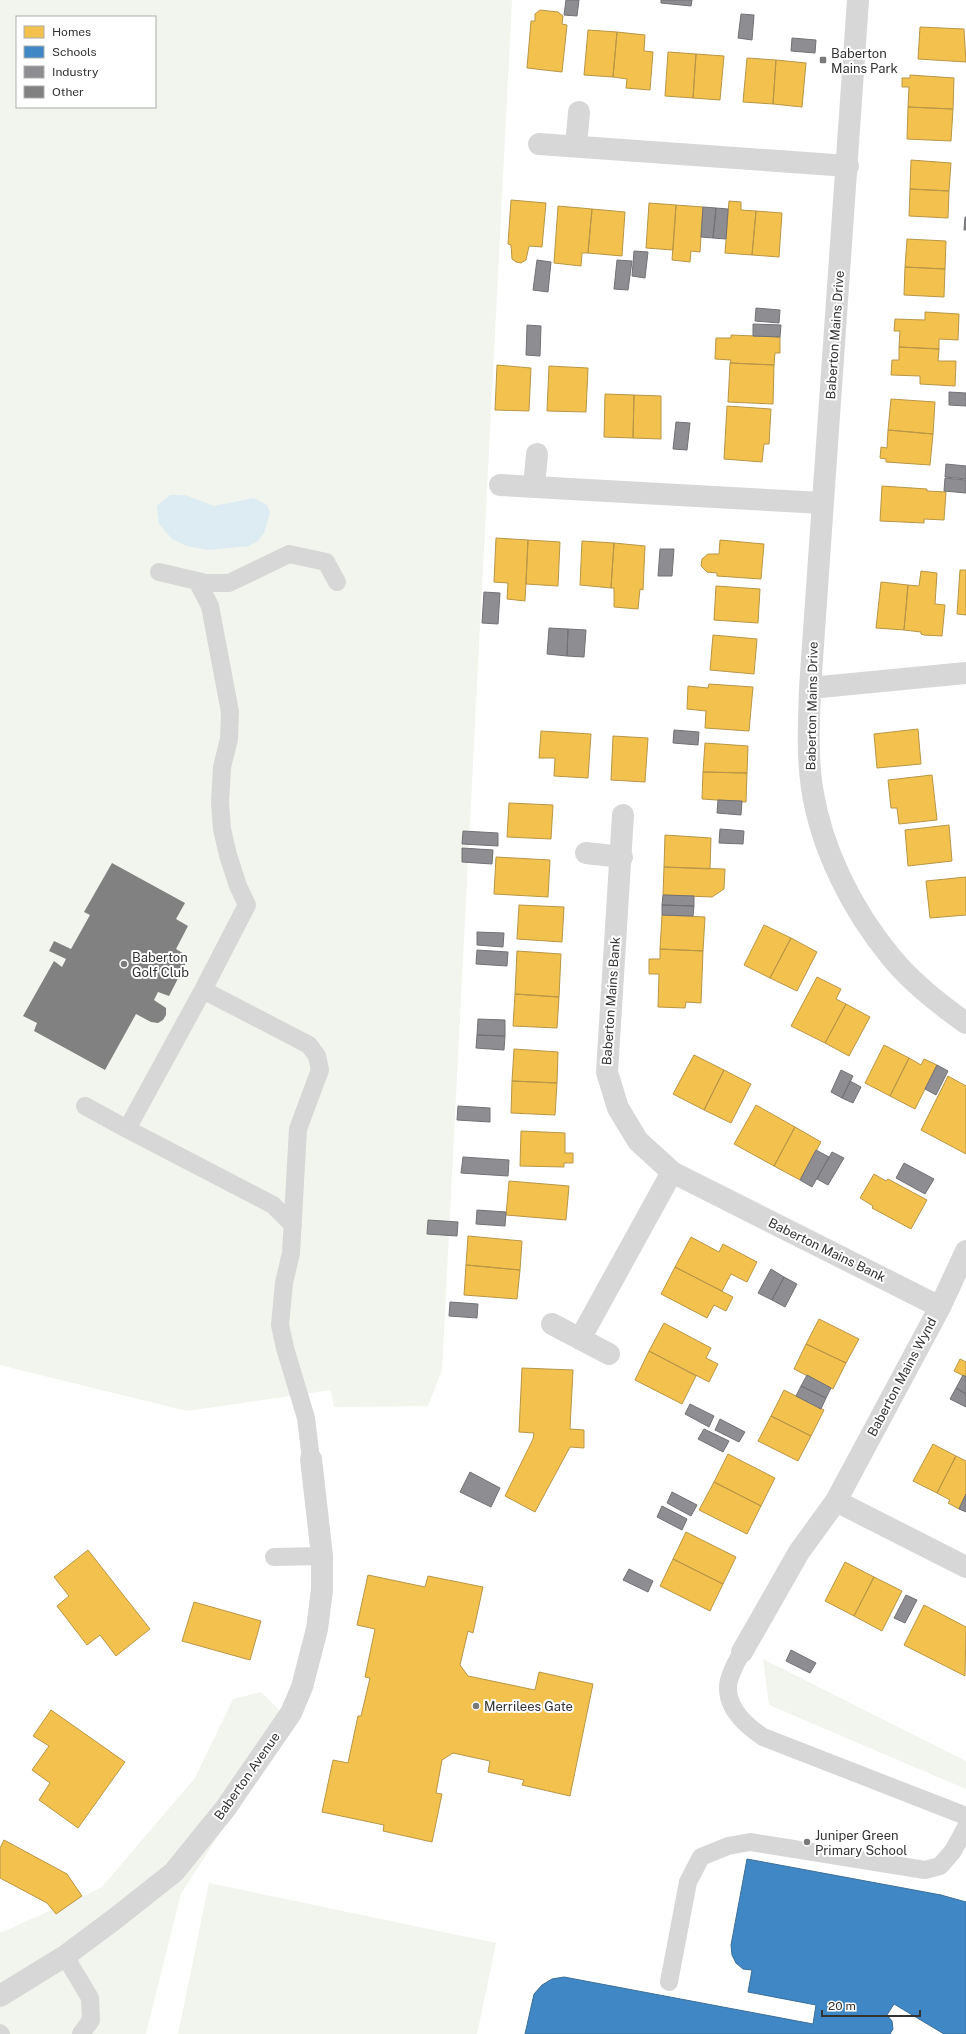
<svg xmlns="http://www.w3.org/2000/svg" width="966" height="2034" font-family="'Public Sans',sans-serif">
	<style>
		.green { fill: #f1f5ed; fill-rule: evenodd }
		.water { fill: #ddebf3 }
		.homes { fill: #f2c14e; stroke: #b99646 }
		.schools { fill: #3f88c5; stroke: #3b6e99 }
		.industry { fill: #8d8d92; stroke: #727276 }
		.building { fill: #818181 }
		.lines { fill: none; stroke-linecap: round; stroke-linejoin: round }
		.service { stroke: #d7d7d7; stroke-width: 18 }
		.minor { stroke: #d7d7d7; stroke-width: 22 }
		.poi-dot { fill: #7a7a7a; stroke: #fff; stroke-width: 1.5 }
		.labels { text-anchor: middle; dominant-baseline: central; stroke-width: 4; stroke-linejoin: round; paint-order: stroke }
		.poi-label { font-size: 13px; fill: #333; stroke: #fff; text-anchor: start }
		.street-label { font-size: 13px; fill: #333; stroke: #fff }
	</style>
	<rect width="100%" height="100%" fill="#fff"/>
	<path class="green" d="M 0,0 L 512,0 L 442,1370 L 428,1406 L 334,1407 L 331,1390 L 187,1411 L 0,1365 ZM 17,17 L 155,17 L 155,107 L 17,107 Z
		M 763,1659 L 966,1761 L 966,1789 L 769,1705 Z
		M 261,1692 L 291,1722 L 181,1894 L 146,2034 L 0,2034 L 0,1933 L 101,1888 L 195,1778 L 233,1699 Z
		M 209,1883 L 496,1943 L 477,2034 L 178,2034 Z"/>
	<path class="water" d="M 170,495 L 185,495 L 214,506 L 254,498 L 267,505 L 270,512 L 264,533 L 258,541 L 249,546 L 208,550 L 187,546 L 172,539 L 159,524 L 157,506 Z"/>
	<path class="homes" d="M 540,10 L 558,12 L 563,16 L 562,24 L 567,25 L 562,72 L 527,68 L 531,21 L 535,21 L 535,14 Z
		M 920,27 L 964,29 L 966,62 L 918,59 Z
		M 588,30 L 617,32 L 613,77 L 584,75 Z
		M 617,32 L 645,35 L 644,51 L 653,52 L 650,90 L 626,88 L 627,79 L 613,77 Z
		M 668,52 L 696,54 L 693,98 L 665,96 Z
		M 696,54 L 724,56 L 720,100 L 693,98 Z
		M 747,58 L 776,60 L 773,104 L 743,102 Z
		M 776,60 L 806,63 L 802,107 L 773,104 Z
		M 910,75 L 954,78 L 953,109 L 908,107 L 909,87 L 902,87 L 902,78 L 910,78 Z
		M 908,107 L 953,109 L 951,141 L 907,139 Z
		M 911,160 L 951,163 L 949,191 L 910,189 Z
		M 910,189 L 949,191 L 948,218 L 909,216 Z
		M 511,200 L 546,203 L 542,247 L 529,246 L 526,260 L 521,263 L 516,262 L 512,259 L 511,245 L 508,244 Z
		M 729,201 L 741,202 L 741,210 L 756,211 L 752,255 L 725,253 Z
		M 649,203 L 676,205 L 673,250 L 646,248 Z
		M 676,205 L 703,207 L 700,252 L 691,251 L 690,262 L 672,260 Z
		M 558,206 L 592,209 L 588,253 L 582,253 L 581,266 L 554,263 Z
		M 592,209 L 625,212 L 622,256 L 588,253 Z
		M 756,211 L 782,213 L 779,257 L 752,255 Z
		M 907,239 L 946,241 L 945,269 L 905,267 Z
		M 905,267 L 945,269 L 944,297 L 904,295 Z
		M 925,312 L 959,314 L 958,340 L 939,339 L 939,349 L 899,347 L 900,331 L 894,331 L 895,319 L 925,320 Z
		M 731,335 L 780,337 L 780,353 L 775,353 L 774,365 L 730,363 L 731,360 L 715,359 L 716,338 L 731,338 Z
		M 899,347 L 939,349 L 938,361 L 956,361 L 955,386 L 920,384 L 920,376 L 891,375 L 892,360 L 899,360 Z
		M 730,363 L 774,365 L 773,404 L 728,402 Z
		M 497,365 L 531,368 L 529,411 L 495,410 Z
		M 549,366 L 588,368 L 586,412 L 547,411 Z
		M 605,394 L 634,395 L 633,438 L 604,437 Z
		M 634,395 L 661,396 L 661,439 L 633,438 Z
		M 891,399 L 935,402 L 933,434 L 888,430 Z
		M 727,406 L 771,409 L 769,444 L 764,444 L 762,462 L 724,459 Z
		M 888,430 L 933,434 L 930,465 L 886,462 L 886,459 L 880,458 L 881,447 L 887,448 Z
		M 882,486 L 927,489 L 927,491 L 946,492 L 944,520 L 924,519 L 924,523 L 880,521 Z
		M 496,538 L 528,540 L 525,601 L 507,599 L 508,583 L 494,582 Z
		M 528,540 L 560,542 L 558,586 L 526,584 Z
		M 720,540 L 764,544 L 761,579 L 717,576 L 717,573 L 707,572 L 701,566 L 702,559 L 708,554 L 719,554 Z
		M 582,541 L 614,543 L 611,588 L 580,585 Z
		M 614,543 L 645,546 L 643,590 L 640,589 L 638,609 L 614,607 L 614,588 L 611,588 Z
		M 960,570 L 966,570 L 966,615 L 957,614 Z
		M 921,571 L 937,573 L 935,604 L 945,605 L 942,636 L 924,635 L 921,634 L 921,632 L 904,630 L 908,585 L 919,586 Z
		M 881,582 L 908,585 L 904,630 L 876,628 Z
		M 716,586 L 760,589 L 758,623 L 714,620 Z
		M 713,635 L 757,639 L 754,674 L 710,670 Z
		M 709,684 L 753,687 L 749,731 L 705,728 L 706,711 L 687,709 L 688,686 L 708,688 Z
		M 918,729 L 921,764 L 877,768 L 874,734 Z
		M 541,731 L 591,734 L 588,778 L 554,776 L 555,758 L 539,758 Z
		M 613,736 L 648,738 L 645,782 L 611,780 Z
		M 705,743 L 748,746 L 747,773 L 703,772 Z
		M 703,772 L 747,773 L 746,802 L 702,799 Z
		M 932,775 L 937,820 L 899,824 L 897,808 L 891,808 L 888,780 Z
		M 509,803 L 553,805 L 551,839 L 507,837 Z
		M 949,825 L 952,861 L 908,866 L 905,830 Z
		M 665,835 L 711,838 L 710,869 L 664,867 Z
		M 496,857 L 550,860 L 548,897 L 494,894 Z
		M 664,867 L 725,869 L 724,889 L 712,897 L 663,895 Z
		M 966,877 L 966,915 L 930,918 L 926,881 Z
		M 519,905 L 564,907 L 562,942 L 517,939 Z
		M 662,915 L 705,917 L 703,951 L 660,949 Z
		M 764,925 L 791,938 L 770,978 L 744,965 Z
		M 791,938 L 817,952 L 797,991 L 770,978 Z
		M 660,949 L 703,951 L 701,1003 L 686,1002 L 685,1008 L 658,1007 L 659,974 L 649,974 L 649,959 L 660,959 Z
		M 517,951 L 561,954 L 559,997 L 515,994 Z
		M 817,977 L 841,989 L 836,999 L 846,1004 L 825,1043 L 791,1026 Z
		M 515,994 L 559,997 L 557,1028 L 513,1026 Z
		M 846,1004 L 870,1017 L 849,1056 L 825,1043 Z
		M 884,1045 L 909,1058 L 890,1096 L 865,1083 Z
		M 514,1049 L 558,1052 L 557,1083 L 512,1081 Z
		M 694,1055 L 724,1070 L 704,1110 L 673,1094 Z
		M 909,1058 L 921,1065 L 924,1059 L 937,1065 L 915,1109 L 890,1096 Z
		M 724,1070 L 751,1084 L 731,1123 L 704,1110 Z
		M 948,1076 L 966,1086 L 966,1154 L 921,1130 Z
		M 512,1081 L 557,1083 L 555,1115 L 511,1113 Z
		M 756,1105 L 795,1127 L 774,1166 L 734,1144 Z
		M 795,1127 L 821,1142 L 800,1180 L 774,1166 Z
		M 521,1131 L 565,1133 L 565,1153 L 573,1153 L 573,1163 L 564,1163 L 564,1167 L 520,1166 Z
		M 874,1174 L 886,1181 L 888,1179 L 927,1200 L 911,1229 L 872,1208 L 873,1206 L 860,1198 Z
		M 509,1181 L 569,1186 L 566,1220 L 506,1215 Z
		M 468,1236 L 522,1241 L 520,1270 L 466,1265 Z
		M 691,1237 L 719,1252 L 723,1244 L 757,1262 L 747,1282 L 731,1274 L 722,1291 L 675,1267 Z
		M 466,1265 L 520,1270 L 517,1299 L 464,1295 Z
		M 675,1267 L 733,1297 L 726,1311 L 714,1305 L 707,1318 L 661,1294 Z
		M 819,1319 L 859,1339 L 846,1363 L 806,1344 Z
		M 664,1323 L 711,1348 L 706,1358 L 718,1364 L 709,1382 L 649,1351 Z
		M 806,1344 L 846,1363 L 833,1389 L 794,1369 Z
		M 649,1351 L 696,1376 L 682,1404 L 635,1380 Z
		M 960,1359 L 966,1362 L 966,1377 L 954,1371 Z
		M 522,1368 L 573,1370 L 570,1429 L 584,1430 L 584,1448 L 570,1447 L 535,1512 L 505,1496 L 533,1439 L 534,1433 L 519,1432 Z
		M 784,1390 L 824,1410 L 811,1436 L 771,1416 Z
		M 771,1416 L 811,1436 L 798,1461 L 758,1441 Z
		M 933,1444 L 956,1456 L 937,1493 L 913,1481 Z
		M 728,1454 L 775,1478 L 761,1506 L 714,1482 Z
		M 956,1456 L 966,1461 L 966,1494 L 959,1509 L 948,1503 L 950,1500 L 937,1493 Z
		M 714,1482 L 761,1506 L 747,1534 L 699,1510 Z
		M 686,1532 L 736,1557 L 723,1584 L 673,1559 Z
		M 88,1550 L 150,1629 L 116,1656 L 100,1635 L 87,1645 L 57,1606 L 69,1596 L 54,1577 Z
		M 673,1559 L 723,1584 L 710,1611 L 660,1586 Z
		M 845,1562 L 874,1577 L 854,1616 L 825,1601 Z
		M 368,1575 L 425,1587 L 428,1576 L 483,1587 L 473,1633 L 468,1631 L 460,1665 L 468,1676 L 535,1690 L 539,1672 L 593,1684 L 570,1796 L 522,1785 L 524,1780 L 488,1772 L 490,1761 L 453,1753 L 442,1760 L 436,1793 L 442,1794 L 432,1842 L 383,1831 L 384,1825 L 322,1812 L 333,1760 L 348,1763 L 358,1716 L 361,1716 L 370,1678 L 365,1677 L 375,1629 L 357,1625 Z
		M 874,1577 L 902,1591 L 882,1631 L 854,1616 Z
		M 194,1602 L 261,1621 L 250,1660 L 182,1641 Z
		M 924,1605 L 966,1627 L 965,1676 L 904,1645 Z
		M 51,1710 L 125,1762 L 78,1828 L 39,1800 L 50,1783 L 32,1770 L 49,1746 L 33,1736 Z
		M 4,1840 L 67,1874 L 82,1896 L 56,1914 L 47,1903 L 0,1878 L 0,1848 Z"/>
	<path class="schools" d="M 747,1859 L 941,1895 L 966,1902 L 966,2034 L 944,2034 L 894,2004 L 887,2015 L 892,2021 L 893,2029 L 890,2034 L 525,2034 L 534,1994 L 542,1985 L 552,1979 L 564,1977 L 813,2024 L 816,2005 L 748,1992 L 752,1970 L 743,1969 L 736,1963 L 732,1955 L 731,1945 Z"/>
	<path class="industry" d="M 566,0 L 579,0 L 577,16 L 564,15 Z
		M 661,0 L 692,0 L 691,6 L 661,3 Z
		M 741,14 L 754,15 L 752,40 L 738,38 Z
		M 792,38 L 816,40 L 815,53 L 791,51 Z
		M 703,207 L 716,208 L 713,238 L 701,237 Z
		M 716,208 L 728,209 L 726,239 L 713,238 Z
		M 965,217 L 966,217 L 966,230 L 964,230 Z
		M 634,251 L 648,252 L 645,278 L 632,276 Z
		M 537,260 L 551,262 L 548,292 L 533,290 Z
		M 617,260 L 632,261 L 628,290 L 614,289 Z
		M 756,308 L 780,310 L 779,323 L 755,321 Z
		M 753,324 L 781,325 L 780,337 L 753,336 Z
		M 527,325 L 541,326 L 540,356 L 526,355 Z
		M 949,392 L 966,393 L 966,406 L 949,405 Z
		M 676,422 L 690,423 L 687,450 L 673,449 Z
		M 946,464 L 966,466 L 966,479 L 945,477 Z
		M 945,478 L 966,480 L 966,493 L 944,491 Z
		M 660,549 L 674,549 L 672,576 L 658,576 Z
		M 484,592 L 500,593 L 498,624 L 482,623 Z
		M 549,628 L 568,629 L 567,656 L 547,654 Z
		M 568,629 L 586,630 L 584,657 L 567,656 Z
		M 674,730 L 699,732 L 698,745 L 673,743 Z
		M 718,800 L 742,801 L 741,815 L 717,813 Z
		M 720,829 L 744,831 L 743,844 L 719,843 Z
		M 463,831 L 498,833 L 498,846 L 462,844 Z
		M 462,848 L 493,850 L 492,864 L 462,862 Z
		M 663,895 L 694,896 L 694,906 L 662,905 Z
		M 662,905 L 694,906 L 693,916 L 662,915 Z
		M 477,932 L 504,933 L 503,947 L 477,945 Z
		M 477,950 L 508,952 L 507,966 L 476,964 Z
		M 478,1019 L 505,1020 L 505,1036 L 477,1035 Z
		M 477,1035 L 505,1036 L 504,1050 L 476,1048 Z
		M 937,1065 L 948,1071 L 936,1095 L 925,1089 Z
		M 841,1070 L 853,1076 L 842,1098 L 831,1092 Z
		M 850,1081 L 861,1087 L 853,1103 L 842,1098 Z
		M 458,1106 L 490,1108 L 490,1122 L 457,1120 Z
		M 816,1150 L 829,1157 L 812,1187 L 800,1180 Z
		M 832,1152 L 844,1158 L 828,1185 L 817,1179 Z
		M 463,1157 L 509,1160 L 508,1176 L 461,1173 Z
		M 904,1163 L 934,1179 L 925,1194 L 896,1178 Z
		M 477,1210 L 506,1212 L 505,1226 L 476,1224 Z
		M 428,1220 L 458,1222 L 457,1236 L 427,1234 Z
		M 771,1269 L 784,1277 L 772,1300 L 758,1293 Z
		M 784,1277 L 797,1284 L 785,1307 L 772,1300 Z
		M 450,1302 L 478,1304 L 477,1318 L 449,1316 Z
		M 807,1375 L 831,1388 L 826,1398 L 801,1386 Z
		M 963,1375 L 966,1377 L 966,1394 L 956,1388 Z
		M 801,1386 L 826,1398 L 821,1409 L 796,1396 Z
		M 956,1388 L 966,1394 L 966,1407 L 950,1399 Z
		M 690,1404 L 714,1416 L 709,1427 L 685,1414 Z
		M 720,1419 L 745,1432 L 739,1442 L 715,1430 Z
		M 704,1429 L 729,1441 L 723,1452 L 698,1439 Z
		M 470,1472 L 500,1488 L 491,1507 L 460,1492 Z
		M 672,1492 L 697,1505 L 691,1516 L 667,1503 Z
		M 966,1494 L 966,1512 L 959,1509 Z
		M 662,1506 L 687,1519 L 682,1530 L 657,1517 Z
		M 629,1569 L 653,1581 L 648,1592 L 623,1580 Z
		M 906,1595 L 917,1600 L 905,1623 L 894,1618 Z
		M 791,1650 L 816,1663 L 810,1673 L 786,1661 Z"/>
	<path class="building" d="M 112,863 L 185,903 L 176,919 L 188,926 L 176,949 L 189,957 L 169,996 L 158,992 L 154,1000 L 166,1008 L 166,1015 L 163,1020 L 158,1023 L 151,1022 L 136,1014 L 105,1070 L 34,1031 L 37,1023 L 23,1016 L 54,961 L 62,967 L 66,959 L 49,951 L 54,941 L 71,949 L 90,915 L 84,912 Z"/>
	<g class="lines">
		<path class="service" d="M 159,572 L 206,583 L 229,583 L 289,554 L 326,562 L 337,582
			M 197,581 L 210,606 L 230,712 L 229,739 L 222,767 L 220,803 L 222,829 L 228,855 L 238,886 L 247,905 L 203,990
			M 85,1106 L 127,1129
			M 293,1225 L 273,1205 L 127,1129 L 203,990 L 309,1045 L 317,1056 L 320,1070 L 298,1129 L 291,1253 L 284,1283 L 280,1325 L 285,1348 L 306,1418 L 311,1459
			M 274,1557 L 322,1556
			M 742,1652 C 736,1663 727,1678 728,1690 C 729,1711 747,1726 763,1737 L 966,1816
			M 65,1956 L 90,1998 L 91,2020 L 81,2034
			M 669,1982 L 688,1882 L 701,1857 L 728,1846 L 750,1842 L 925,1870 L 940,1866 L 953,1851 L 966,1827
			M 0,2033 L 1,2034"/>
		<path class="minor" d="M 858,0 L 810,688 C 809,721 807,755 812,788 C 821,848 852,910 891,957 C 912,983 939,1004 966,1023
			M 539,144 L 848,166
			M 576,146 L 579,112
			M 500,485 L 822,503
			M 534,486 L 537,454
			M 810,688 L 966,673
			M 623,815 L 607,1072 L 618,1108 L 638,1141 L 672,1172 L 940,1307
			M 586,853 L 622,857
			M 552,1324 L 609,1354
			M 580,1339 L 672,1172
			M 836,1501 L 966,1567
			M 742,1652 L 799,1552 L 836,1501 L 940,1307 L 966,1251
			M 0,1996 L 65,1956 L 116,1918 L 174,1872 L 225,1809 L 291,1713 L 302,1687 L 317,1629 L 322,1590 L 322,1556 L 311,1459"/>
	</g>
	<g class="poi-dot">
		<rect x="819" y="56" width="8" height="8" rx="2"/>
		<circle cx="124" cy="964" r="4"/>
		<circle cx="476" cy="1706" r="4"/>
		<circle cx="807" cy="1842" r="4"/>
	</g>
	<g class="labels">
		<g class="poi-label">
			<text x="831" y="53">Baberton<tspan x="831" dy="15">Mains Park</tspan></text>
			<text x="132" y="957">Baberton<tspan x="132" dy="15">Golf Club</tspan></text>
			<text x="484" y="1706">Merrilees Gate</text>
			<text x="815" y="1835">Juniper Green<tspan x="815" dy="15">Primary School</tspan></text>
		</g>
		<g class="street-label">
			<text transform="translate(835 335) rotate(-86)">Baberton Mains Drive</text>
			<text transform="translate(812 706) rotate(-89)">Baberton Mains Drive</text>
			<text transform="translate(611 1001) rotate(-86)">Baberton Mains Bank</text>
			<text transform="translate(827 1250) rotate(26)">Baberton Mains Bank</text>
			<text transform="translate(902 1377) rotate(-62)">Baberton Mains Wynd</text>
			<text transform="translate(247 1776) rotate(-55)">Baberton Avenue</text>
		</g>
	</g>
	<rect x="16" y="16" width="140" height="92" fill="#ffffff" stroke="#adadad"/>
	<rect x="24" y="26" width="20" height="12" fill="#f2c14e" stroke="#adadad"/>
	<text x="52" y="36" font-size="12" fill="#333333">Homes</text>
	<rect x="24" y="46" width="20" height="12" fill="#3f88c5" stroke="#adadad"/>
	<text x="52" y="56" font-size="12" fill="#333333">Schools</text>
	<rect x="24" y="66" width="20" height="12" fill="#8d8d92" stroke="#adadad"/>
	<text x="52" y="76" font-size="12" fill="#333333">Industry</text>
	<rect x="24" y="86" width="20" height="12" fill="#818181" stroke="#adadad"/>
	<text x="52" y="96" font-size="12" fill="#333333">Other</text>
	<path d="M822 2010v6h98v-6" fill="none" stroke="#333333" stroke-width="2"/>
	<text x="828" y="2010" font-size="12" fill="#333333" stroke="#ffffff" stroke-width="3" paint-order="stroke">20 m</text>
</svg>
